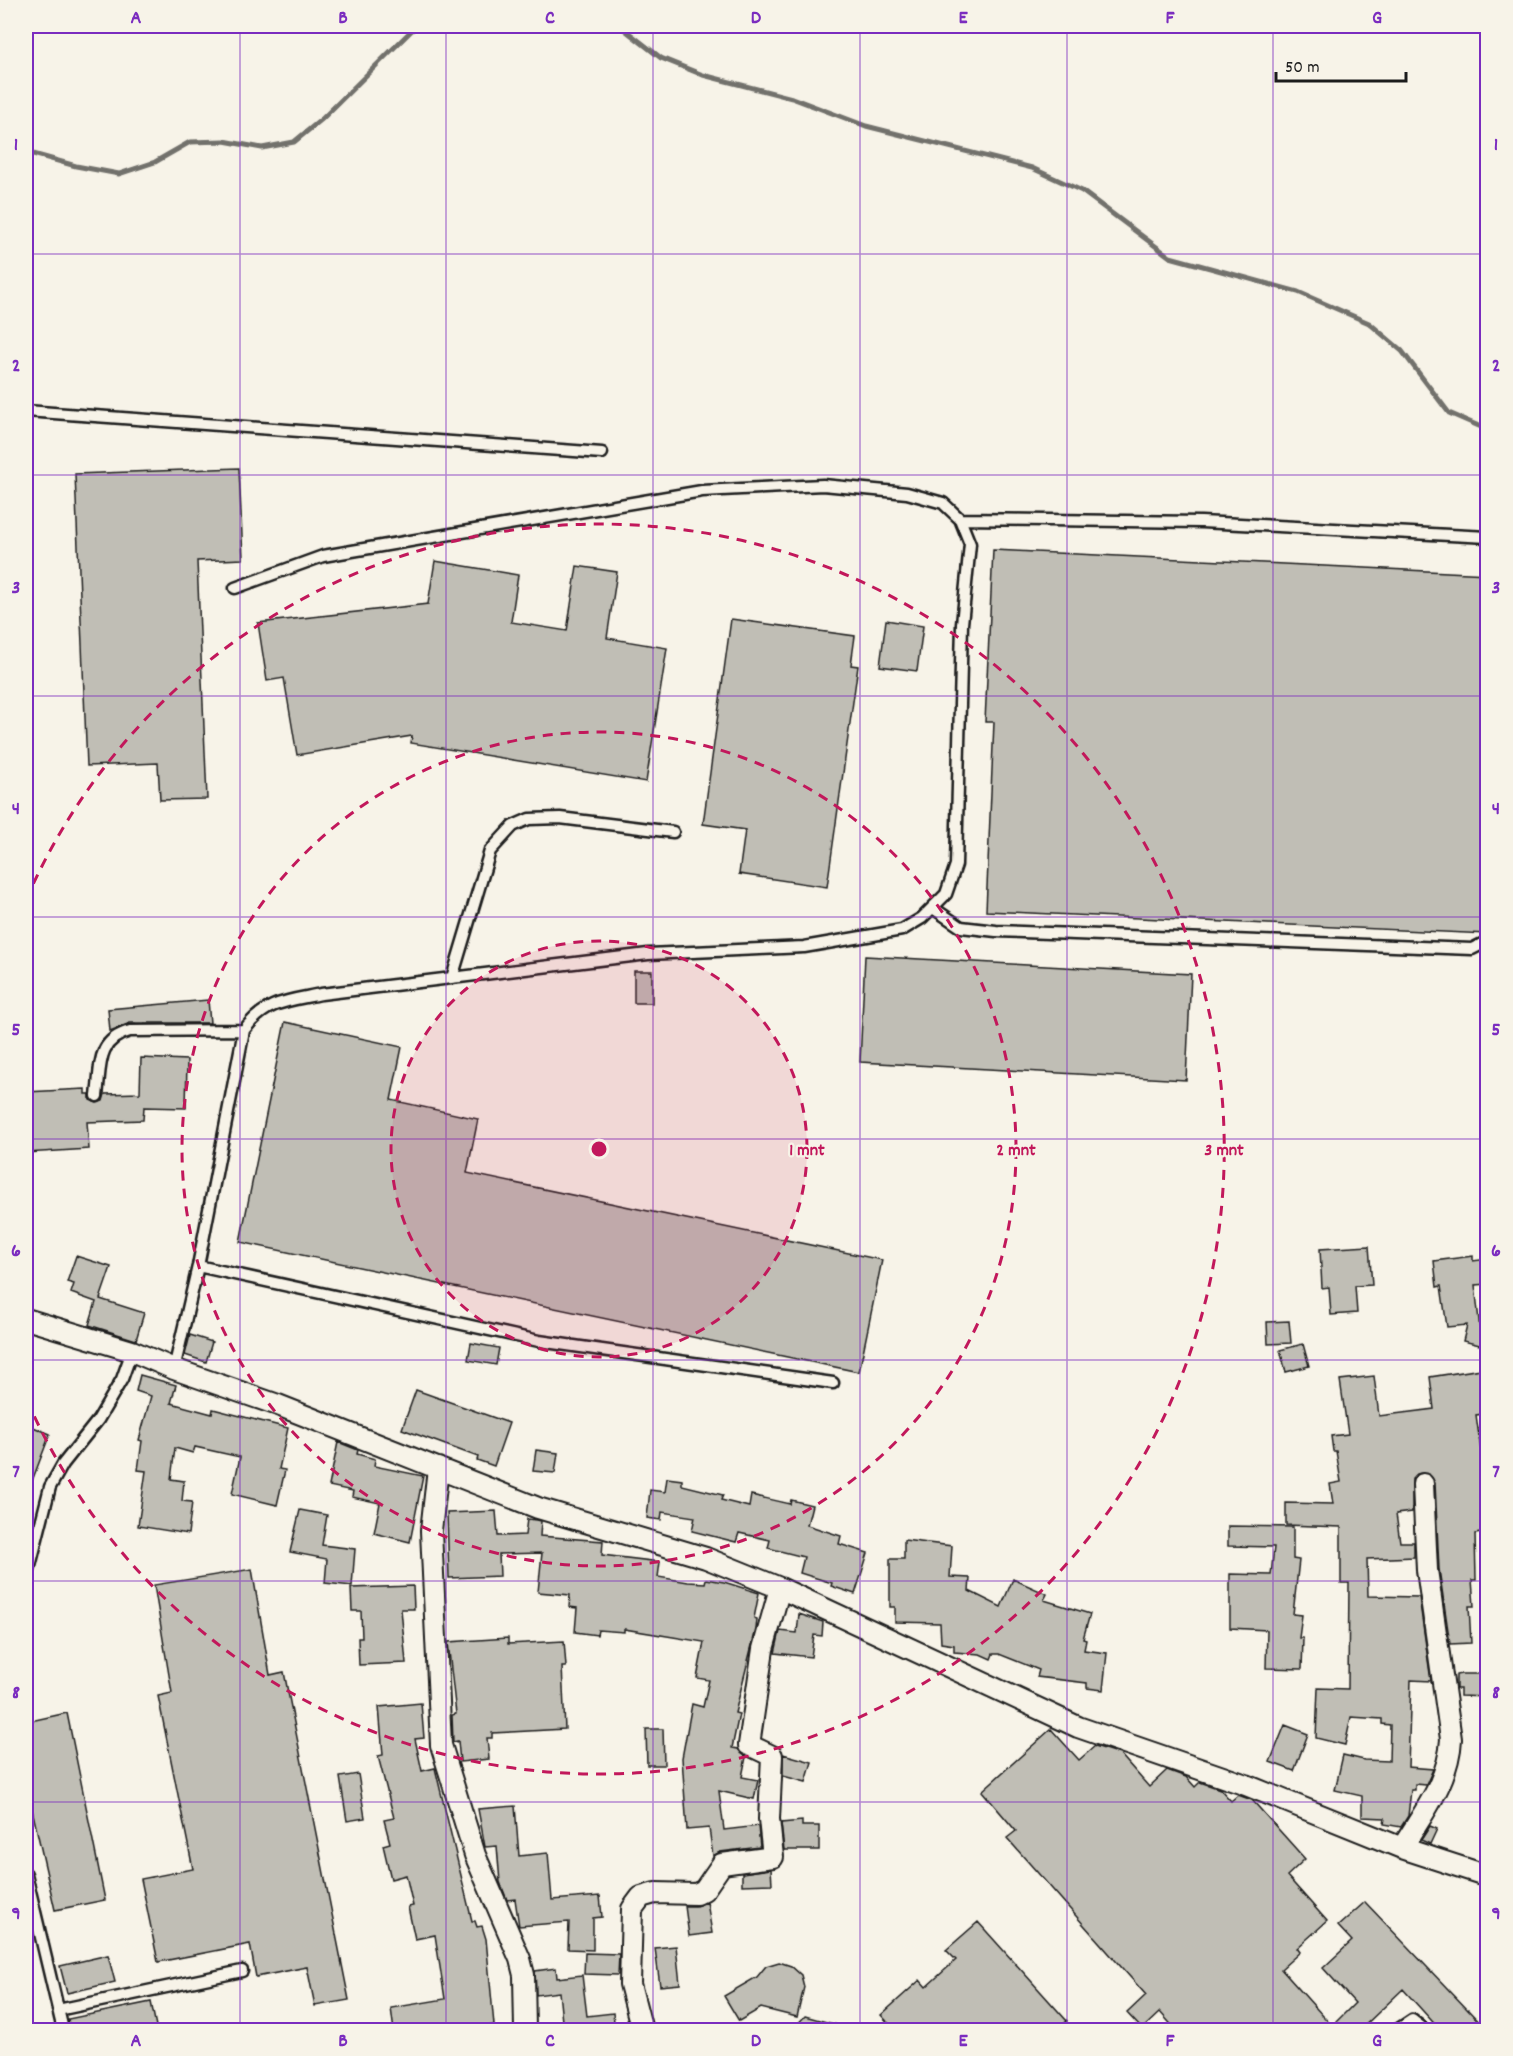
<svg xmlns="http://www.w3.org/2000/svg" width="1513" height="2056" font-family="Dekko,sans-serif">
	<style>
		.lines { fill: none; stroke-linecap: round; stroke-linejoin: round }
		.stream { stroke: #72716c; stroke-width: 5 }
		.building { fill: #c0beb5; stroke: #1c1c1c; stroke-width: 1.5 }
		.lane-casing { stroke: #1c1c1c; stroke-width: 15 }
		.street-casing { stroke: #1c1c1c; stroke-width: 24 }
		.lane { stroke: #f7f3e8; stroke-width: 10 }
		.street { stroke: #f7f3e8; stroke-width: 20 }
		.grid { fill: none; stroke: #7b2cbf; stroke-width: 1.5; stroke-opacity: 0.55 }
		.ring { fill: none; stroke: #c2185b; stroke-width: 3; stroke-dasharray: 10 8 }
		.centre { fill: #c2185b; stroke: #f7f3e8; stroke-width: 3 }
		.ring-label { font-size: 18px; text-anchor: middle; font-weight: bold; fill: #c2185b; stroke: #f7f3e8; stroke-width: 4.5; stroke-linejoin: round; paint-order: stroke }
		.neatline { fill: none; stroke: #7b2cbf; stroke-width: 2 }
		.grid-label { font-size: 20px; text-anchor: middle; font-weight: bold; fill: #7b2cbf }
	</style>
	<rect width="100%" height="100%" fill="#f7f3e8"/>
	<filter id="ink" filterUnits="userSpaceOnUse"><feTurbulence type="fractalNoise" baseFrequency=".0167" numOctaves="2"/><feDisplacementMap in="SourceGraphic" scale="12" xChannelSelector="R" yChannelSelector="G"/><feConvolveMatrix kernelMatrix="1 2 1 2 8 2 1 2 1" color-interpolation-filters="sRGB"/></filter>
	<g filter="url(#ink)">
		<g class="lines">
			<path class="stream" d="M 620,26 L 661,58 L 703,75 L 792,98 L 866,126 L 1032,168 L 1082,191 L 1170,257 L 1298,292 L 1369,323 L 1402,351 L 1449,413 L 1488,430
				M 26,152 L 76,166 L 119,174 L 155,162 L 190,142 L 224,141 L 262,148 L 294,142 L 322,119 L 416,26"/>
		</g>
		<path class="building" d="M 239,468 L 243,559 L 197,561 L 207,799 L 160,800 L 158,763 L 87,766 L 75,474 Z
			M 993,550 L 1488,574 L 1488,934 L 986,911 L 994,722 L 985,722 Z
			M 435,561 L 518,575 L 511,622 L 567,631 L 577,566 L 617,572 L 607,638 L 667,648 L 646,782 L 411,743 L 412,736 L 297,755 L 284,678 L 267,681 L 258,623 L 428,604 Z
			M 731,619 L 855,636 L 851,665 L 858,666 L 827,887 L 739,874 L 745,830 L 703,824 Z
			M 886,620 L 923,626 L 917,671 L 880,666 Z
			M 865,956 L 1191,974 L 1186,1080 L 860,1062 Z
			M 634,971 L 652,971 L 652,1003 L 634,1003 Z
			M 208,1000 L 210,1023 L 130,1023 L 110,1031 L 108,1009 Z
			M 285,1022 L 402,1047 L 391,1100 L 478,1119 L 467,1173 L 882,1260 L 859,1372 L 240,1242 Z
			M 141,1058 L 187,1060 L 186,1108 L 144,1107 L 143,1120 L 87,1122 L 89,1149 L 26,1153 L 26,1092 L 85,1089 L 85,1094 L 90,1094 L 90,1100 L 97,1103 L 103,1101 L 105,1094 L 140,1093 Z
			M 1369,1246 L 1372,1285 L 1355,1286 L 1357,1313 L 1331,1315 L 1329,1287 L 1322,1288 L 1320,1249 Z
			M 76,1256 L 111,1267 L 100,1299 L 144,1313 L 136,1340 L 89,1325 L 96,1302 L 71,1293 L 74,1284 L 67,1282 Z
			M 1473,1256 L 1473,1261 L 1488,1259 L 1488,1284 L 1475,1285 L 1480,1330 L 1488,1331 L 1488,1347 L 1463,1341 L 1467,1325 L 1447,1327 L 1441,1286 L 1437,1287 L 1434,1261 Z
			M 1289,1321 L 1291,1343 L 1268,1344 L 1267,1322 Z
			M 190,1335 L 212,1342 L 206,1362 L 185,1355 Z
			M 471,1343 L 499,1348 L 496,1365 L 468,1360 Z
			M 1303,1344 L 1309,1366 L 1286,1372 L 1280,1350 Z
			M 1488,1368 L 1488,1395 L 1481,1396 L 1483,1414 L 1476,1415 L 1485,1480 L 1488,1479 L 1488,1532 L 1475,1534 L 1476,1580 L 1472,1580 L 1474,1606 L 1469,1606 L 1471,1643 L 1450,1644 L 1439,1569 L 1435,1483 L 1429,1474 L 1417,1474 L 1412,1479 L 1412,1512 L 1396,1514 L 1400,1542 L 1414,1542 L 1414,1557 L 1367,1559 L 1368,1596 L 1419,1597 L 1431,1681 L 1411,1680 L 1408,1767 L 1433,1769 L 1426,1785 L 1415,1784 L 1415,1790 L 1411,1790 L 1408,1816 L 1401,1827 L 1384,1824 L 1385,1818 L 1362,1817 L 1362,1796 L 1335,1790 L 1343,1755 L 1364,1760 L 1389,1761 L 1390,1725 L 1382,1724 L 1382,1719 L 1351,1717 L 1345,1745 L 1316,1738 L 1318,1688 L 1348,1689 L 1349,1583 L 1341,1583 L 1341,1527 L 1286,1525 L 1286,1503 L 1333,1504 L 1330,1484 L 1341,1482 L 1336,1451 L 1333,1451 L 1331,1436 L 1348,1434 L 1340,1380 L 1374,1376 L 1379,1416 L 1434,1409 L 1430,1377 Z
			M 140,1375 L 176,1385 L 171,1403 L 212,1414 L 213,1409 L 288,1428 L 279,1469 L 285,1470 L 277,1505 L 232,1494 L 240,1457 L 195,1447 L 193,1453 L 175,1448 L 171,1479 L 184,1481 L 182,1501 L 192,1502 L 188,1534 L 138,1526 L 146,1471 L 138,1470 L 142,1441 L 139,1440 L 151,1396 L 136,1391 Z
			M 416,1390 L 509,1423 L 494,1466 L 477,1460 L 478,1457 L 402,1429 Z
			M 26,1424 L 50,1434 L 27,1494 L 26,1494 Z
			M 338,1442 L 358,1450 L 357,1454 L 375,1459 L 374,1466 L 423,1476 L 410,1542 L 374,1533 L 380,1503 L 352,1497 L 353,1491 L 329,1486 Z
			M 536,1450 L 558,1453 L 555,1473 L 533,1471 Z
			M 667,1478 L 682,1480 L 682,1485 L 723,1495 L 721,1500 L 749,1507 L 751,1495 L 790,1504 L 791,1500 L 812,1505 L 807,1525 L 841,1536 L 839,1544 L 868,1553 L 855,1594 L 831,1586 L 832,1583 L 800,1573 L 804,1557 L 768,1548 L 770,1540 L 739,1533 L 736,1542 L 692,1531 L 695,1517 L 662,1512 L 661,1520 L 647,1518 L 650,1490 L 665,1492 Z
			M 300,1510 L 327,1515 L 322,1545 L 355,1549 L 352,1586 L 325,1583 L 327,1559 L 290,1552 Z
			M 496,1511 L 498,1536 L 525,1535 L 527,1519 L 537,1520 L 541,1521 L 540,1536 L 603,1541 L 602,1555 L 660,1562 L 658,1577 L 688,1582 L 705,1583 L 706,1579 L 724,1582 L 759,1593 L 754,1618 L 757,1619 L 756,1629 L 735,1713 L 739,1714 L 732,1748 L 738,1749 L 746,1757 L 742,1777 L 758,1780 L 754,1799 L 719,1791 L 724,1830 L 758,1826 L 760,1847 L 720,1852 L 713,1856 L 709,1828 L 687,1830 L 682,1758 L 692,1704 L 703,1707 L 709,1680 L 697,1678 L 704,1642 L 624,1629 L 624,1632 L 598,1630 L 597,1635 L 575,1632 L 577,1608 L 569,1607 L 570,1595 L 538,1592 L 542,1553 L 499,1554 L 500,1576 L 449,1578 L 447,1513 Z
			M 1228,1526 L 1293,1527 L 1293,1559 L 1299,1560 L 1293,1614 L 1302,1615 L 1299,1638 L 1303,1638 L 1302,1669 L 1266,1668 L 1267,1630 L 1230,1628 L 1230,1574 L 1271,1575 L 1274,1547 L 1228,1546 Z
			M 904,1540 L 952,1546 L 950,1577 L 970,1578 L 969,1591 L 1001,1607 L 1013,1579 L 1047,1594 L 1044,1600 L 1090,1614 L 1083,1639 L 1086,1640 L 1084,1650 L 1107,1653 L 1103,1690 L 1087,1688 L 1087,1683 L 1037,1677 L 1039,1670 L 999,1654 L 993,1654 L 991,1659 L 980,1654 L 954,1652 L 954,1645 L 941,1643 L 940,1623 L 895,1622 L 895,1607 L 890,1607 L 890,1559 L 904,1559 Z
			M 252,1569 L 270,1675 L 284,1672 L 349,2000 L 315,2006 L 307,1967 L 256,1977 L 250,1944 L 158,1962 L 141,1879 L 193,1869 L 158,1696 L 172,1693 L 154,1585 Z
			M 413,1586 L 414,1609 L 401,1609 L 406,1663 L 359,1665 L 358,1638 L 362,1638 L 361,1611 L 352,1611 L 351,1588 Z
			M 799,1614 L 823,1622 L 822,1636 L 814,1635 L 811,1657 L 775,1653 L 780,1631 L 797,1633 Z
			M 508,1638 L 508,1644 L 564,1641 L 566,1667 L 562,1667 L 565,1729 L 492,1733 L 492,1738 L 487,1738 L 489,1759 L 460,1762 L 458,1741 L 453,1742 L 452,1715 L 456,1714 L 448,1642 Z
			M 1461,1674 L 1488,1674 L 1488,1697 L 1460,1696 L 1460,1689 L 1456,1689 L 1456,1675 Z
			M 421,1703 L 424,1738 L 415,1739 L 422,1771 L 435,1768 L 472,1921 L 475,1921 L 477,1927 L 482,1926 L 486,1939 L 494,2025 L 453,2031 L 394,2031 L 391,2008 L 445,1999 L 435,1935 L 415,1939 L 408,1907 L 413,1906 L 406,1875 L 391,1879 L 383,1845 L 390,1843 L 384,1820 L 394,1818 L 378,1756 L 383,1755 L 379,1707 Z
			M 67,1713 L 105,1900 L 55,1910 L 31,1805 L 26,1806 L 26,1722 Z
			M 1285,1725 L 1308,1734 L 1294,1771 L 1270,1762 Z
			M 646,1729 L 663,1729 L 664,1765 L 647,1765 Z
			M 1051,1729 L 1079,1760 L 1095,1746 L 1120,1754 L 1149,1787 L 1167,1770 L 1186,1777 L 1195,1787 L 1200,1782 L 1220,1789 L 1231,1801 L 1238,1795 L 1252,1800 L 1305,1859 L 1287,1876 L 1327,1921 L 1297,1948 L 1300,1952 L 1281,1969 L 1332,2026 L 1355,2003 L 1323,1968 L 1352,1941 L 1338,1926 L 1365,1902 L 1488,2031 L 1441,2031 L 1403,1989 L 1359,2031 L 1177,2031 L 1160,2012 L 1142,2029 L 1127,2013 L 1146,1995 L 1007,1838 L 1016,1831 L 982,1791 Z
			M 783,1754 L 812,1762 L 806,1782 L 783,1776 Z
			M 358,1774 L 365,1818 L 347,1821 L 340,1777 Z
			M 515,1806 L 519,1856 L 548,1853 L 552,1900 L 600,1896 L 602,1917 L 593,1918 L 593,1950 L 568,1949 L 569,1922 L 519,1926 L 515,1899 L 507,1900 L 500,1882 L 497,1846 L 485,1847 L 478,1809 Z
			M 802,1821 L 802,1826 L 819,1826 L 819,1850 L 784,1850 L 781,1823 Z
			M 1430,1826 L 1437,1829 L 1430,1844 L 1421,1840 Z
			M 771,1869 L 772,1884 L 742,1885 L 742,1873 Z
			M 707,1902 L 712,1933 L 689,1936 L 685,1906 L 696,1906 Z
			M 978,1922 L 1067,2021 L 1056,2031 L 896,2031 L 881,2015 L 920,1980 L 926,1987 L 956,1960 L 946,1950 Z
			M 676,1946 L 680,1984 L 660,1986 L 655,1948 Z
			M 585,1953 L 619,1954 L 618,1975 L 584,1974 Z
			M 108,1955 L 115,1982 L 67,1993 L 60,1966 Z
			M 779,1962 L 791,1966 L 801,1975 L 804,1987 L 797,2017 L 761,2008 L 739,2021 L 724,1996 L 757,1977 L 766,1966 Z
			M 556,1968 L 557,1978 L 582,1975 L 587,2016 L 613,2013 L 615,2031 L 563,2031 L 559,1992 L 536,1995 L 535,1971 Z
			M 151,2002 L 157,2031 L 70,2031 L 68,2019 Z
			M 805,2016 L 841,2026 L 841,2031 L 791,2031 Z"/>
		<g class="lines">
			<g class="lane-casing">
				<path id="lane" d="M 26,411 L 602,453
					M 960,519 L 1201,522 L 1488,537
					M 933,908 L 961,927 L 996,931 L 1472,949 L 1488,941
					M 452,978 L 490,851 L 513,826 L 529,819 L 560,818 L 673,832
					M 97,1096 C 101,1066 96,1040 130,1031 L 244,1030
					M 198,1266 L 539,1341 L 833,1383
					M 174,1369 L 198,1266 L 244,1030 C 266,1001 287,1001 321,994 L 648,954 L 804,947 L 902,930 L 922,918 L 946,894 L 956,865 L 962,624 L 970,544 L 960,519 L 943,503 L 907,493 L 823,485 L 702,491 L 323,556 L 235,588
					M 26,1582 L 50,1487 L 63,1464 L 98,1420 L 122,1379 L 132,1351
					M 26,1874 L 63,2030
					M 58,2010 L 242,1971
					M 1397,2030 L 1412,2020 L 1425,2030"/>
			</g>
			<g class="street-casing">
				<path id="street" d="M 26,1319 L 132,1351 L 174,1369 L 278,1405 L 538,1508 L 706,1558 L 780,1588 L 1078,1727 L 1246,1785 L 1402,1848 L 1488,1876
					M 438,1468 L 431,1531 L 441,1745 L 475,1855 L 520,1959 L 524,1975 L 525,2030
					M 1402,1848 C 1423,1813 1449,1781 1451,1739 L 1427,1570 L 1423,1484
					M 642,2030 L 630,1984 L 632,1909 L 641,1897 L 655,1893 L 696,1894 L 704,1890 L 722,1864 L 773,1857 L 769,1819 L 772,1756 L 749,1745 L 763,1649 L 780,1588"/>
			</g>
			<use href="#lane" class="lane"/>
			<use href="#street" class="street"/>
		</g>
	</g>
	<path class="grid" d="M 240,26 L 240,2030M 446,26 L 446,2030M 653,26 L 653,2030M 860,26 L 860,2030M 1067,26 L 1067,2030M 1273,26 L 1273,2030M 26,254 L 1488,254M 26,475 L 1488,475M 26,696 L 1488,696M 26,917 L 1488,917M 26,1139 L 1488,1139M 26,1360 L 1488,1360M 26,1581 L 1488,1581M 26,1802 L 1488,1802"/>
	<circle cx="599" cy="1149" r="208" fill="#c2185b" fill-opacity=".12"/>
	<g class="ring">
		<circle cx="599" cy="1149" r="208"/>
		<circle cx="599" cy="1149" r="417"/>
		<path d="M26 900A625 625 0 1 1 26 1398"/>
	</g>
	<circle cx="599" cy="1149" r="9" class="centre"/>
	<g class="ring-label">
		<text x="807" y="1155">1 mnt</text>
		<text x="1016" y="1155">2 mnt</text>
		<text x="1224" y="1155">3 mnt</text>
	</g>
	<rect width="1513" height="2056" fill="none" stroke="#f7f3e8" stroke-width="66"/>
	<path d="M1276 72v9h130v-9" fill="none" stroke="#1c1c1c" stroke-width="3"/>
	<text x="1285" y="72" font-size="18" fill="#1c1c1c" stroke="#f7f3e8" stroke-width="4.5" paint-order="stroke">50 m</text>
	<rect x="33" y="33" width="1447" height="1990" class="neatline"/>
	<g class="grid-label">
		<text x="136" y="23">A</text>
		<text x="343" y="23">B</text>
		<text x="550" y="23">C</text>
		<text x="756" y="23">D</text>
		<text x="963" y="23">E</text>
		<text x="1170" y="23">F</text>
		<text x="1377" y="23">G</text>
		<text x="16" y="150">1</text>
		<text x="1496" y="150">1</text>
		<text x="16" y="371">2</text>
		<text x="1496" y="371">2</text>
		<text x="16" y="593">3</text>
		<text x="1496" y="593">3</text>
		<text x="16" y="814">4</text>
		<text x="1496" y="814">4</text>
		<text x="16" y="1035">5</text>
		<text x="1496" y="1035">5</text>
		<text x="16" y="1256">6</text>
		<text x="1496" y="1256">6</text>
		<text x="16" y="1477">7</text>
		<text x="1496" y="1477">7</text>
		<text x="16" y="1698">8</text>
		<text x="1496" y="1698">8</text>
		<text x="16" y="1919">9</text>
		<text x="1496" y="1919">9</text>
		<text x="136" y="2046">A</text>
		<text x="343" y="2046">B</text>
		<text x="550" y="2046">C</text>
		<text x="756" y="2046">D</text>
		<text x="963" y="2046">E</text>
		<text x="1170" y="2046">F</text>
		<text x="1377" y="2046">G</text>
	</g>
</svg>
